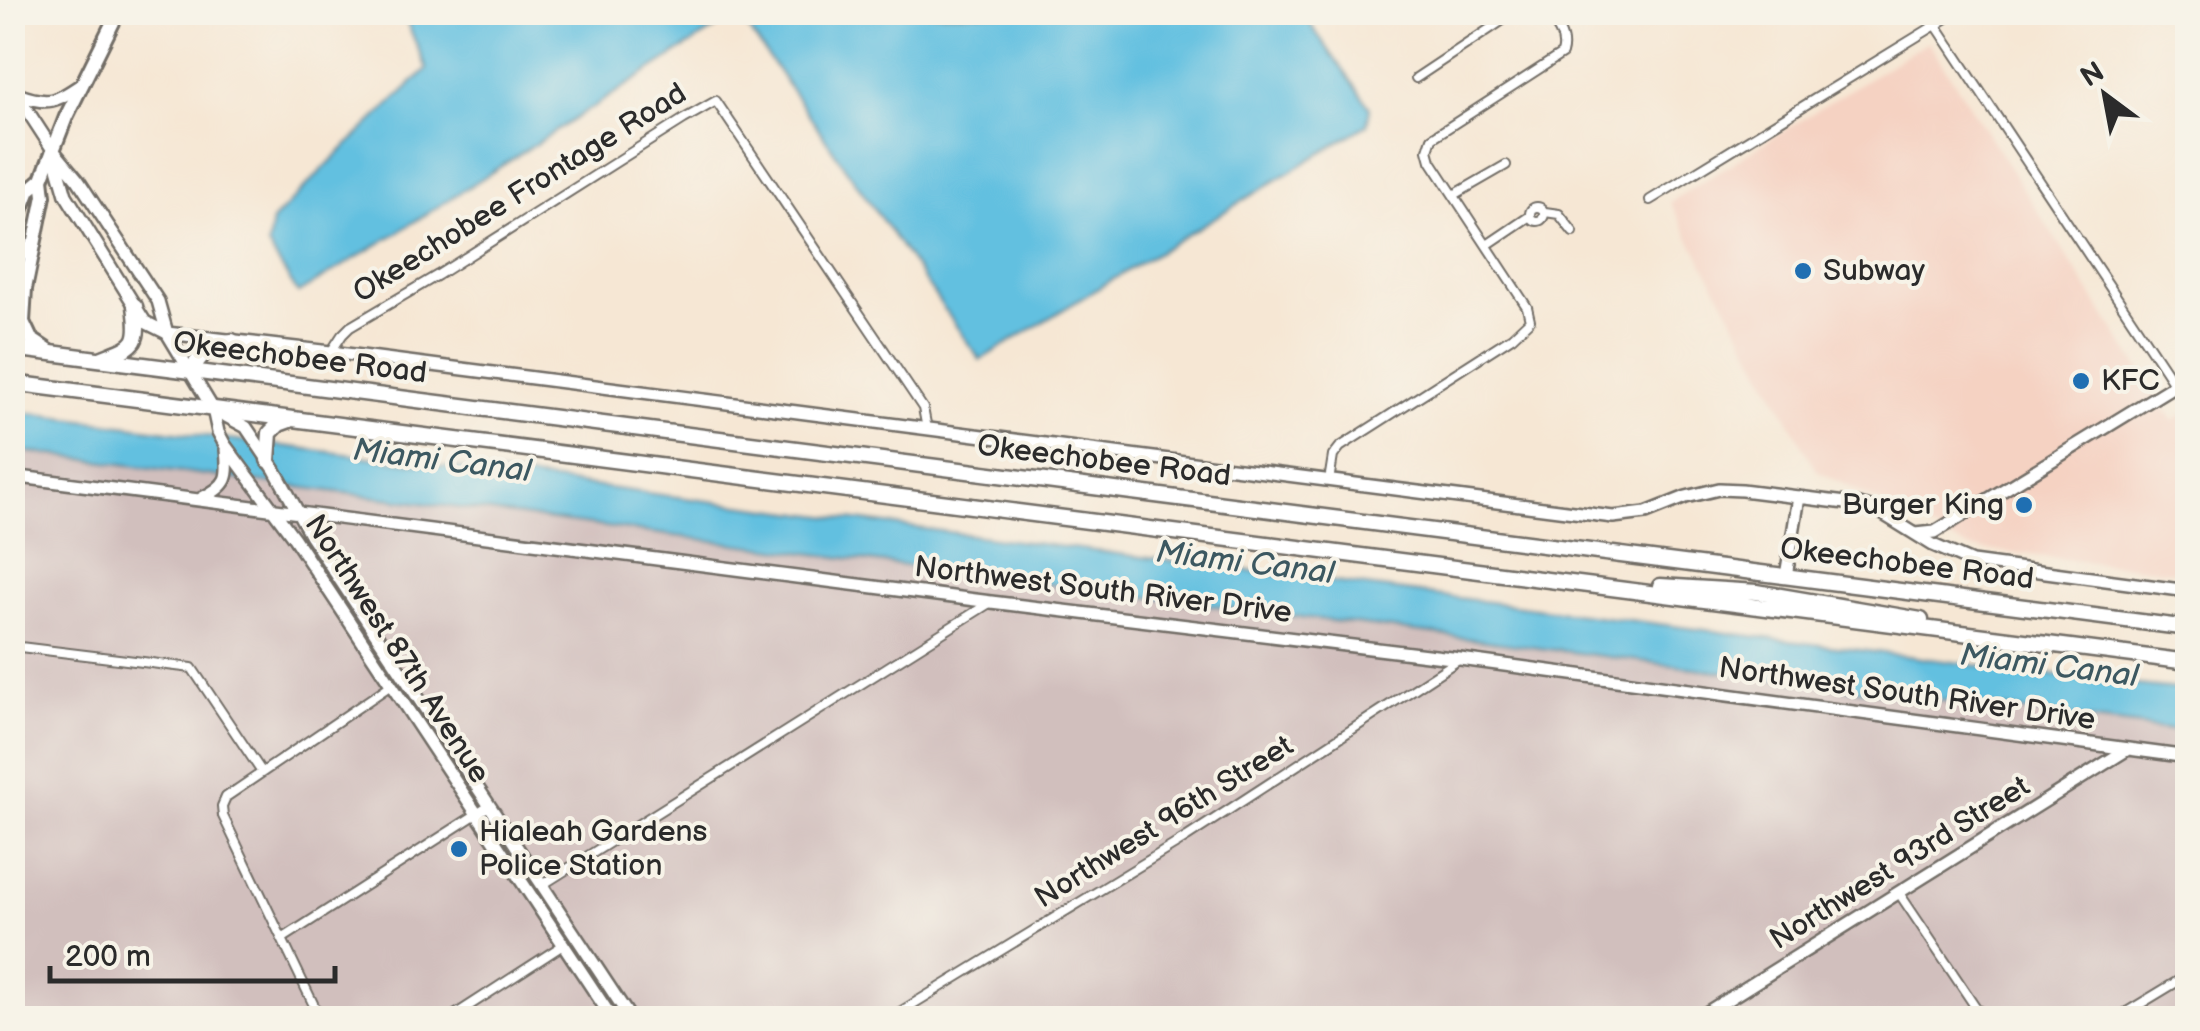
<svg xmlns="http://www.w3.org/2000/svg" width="2200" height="1031" font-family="'Balsamiq Sans',sans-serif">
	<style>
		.built { fill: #f5d2c2 }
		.industrial { fill: #d1bfbd }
		.water { fill: #62c0e0; stroke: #467686; stroke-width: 2.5 }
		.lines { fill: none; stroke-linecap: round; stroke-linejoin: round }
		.street-casing { stroke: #726d66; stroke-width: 12 }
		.secondary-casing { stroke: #726d66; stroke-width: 16 }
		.primary-casing { stroke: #726d66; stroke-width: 18 }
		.highway-casing { stroke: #726d66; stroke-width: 19 }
		.street { stroke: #fff; stroke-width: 8 }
		.secondary { stroke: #fff; stroke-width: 11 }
		.primary { stroke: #fff; stroke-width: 12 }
		.highway { stroke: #fff; stroke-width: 14 }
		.poi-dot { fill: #1f6fb2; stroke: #f7f3e8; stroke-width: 4 }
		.labels { text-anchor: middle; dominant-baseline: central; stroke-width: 8; stroke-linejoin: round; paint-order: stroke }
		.street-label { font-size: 30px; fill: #2b2b2b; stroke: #f7f3e8 }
		.poi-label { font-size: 30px; fill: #2b2b2b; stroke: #f7f3e8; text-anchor: start }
		.water-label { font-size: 32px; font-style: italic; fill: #3c5861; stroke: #f7f3e8 }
	</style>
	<rect width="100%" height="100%" fill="#f7f3e8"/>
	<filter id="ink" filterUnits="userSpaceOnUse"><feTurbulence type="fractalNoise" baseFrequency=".01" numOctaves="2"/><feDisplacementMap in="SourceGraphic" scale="20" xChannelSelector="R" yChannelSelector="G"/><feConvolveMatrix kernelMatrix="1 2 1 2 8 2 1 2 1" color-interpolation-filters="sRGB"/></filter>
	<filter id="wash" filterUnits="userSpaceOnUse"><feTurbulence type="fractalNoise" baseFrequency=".0048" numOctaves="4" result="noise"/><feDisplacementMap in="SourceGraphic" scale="40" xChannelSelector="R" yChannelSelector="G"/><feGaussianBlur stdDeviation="2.25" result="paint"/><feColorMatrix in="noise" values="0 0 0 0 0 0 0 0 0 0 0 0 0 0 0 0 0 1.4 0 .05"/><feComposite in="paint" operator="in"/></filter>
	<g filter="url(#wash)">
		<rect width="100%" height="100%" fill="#f6e7d4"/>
		<path class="built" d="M 1928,41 L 2173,421 L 2187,412 L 2187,573 L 1968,548 L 1816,470 L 1670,202 Z"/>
		<path class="industrial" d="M 13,451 L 2187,733 L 2187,1018 L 13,1018 Z"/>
		<path class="water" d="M 403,13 L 1302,13 L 1370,107 L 1367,125 L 980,360 L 738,14 L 400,231 L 298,293 L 268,246 L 272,221 L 331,161 L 427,69 Z
			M 13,411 L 2107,682 L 2187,690 L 2187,732 L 13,450 Z"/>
	</g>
	<g filter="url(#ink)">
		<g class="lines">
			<g class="street-casing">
				<path id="street" d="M 1936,25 L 2175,385
					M 1416,78 L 1515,12
					M 1454,195 L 1506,165
					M 1650,200 L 1957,12
					M1530 214a7 7 0 1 1 14 0a7 7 0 1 1-14 0Z
					M 1545,212 L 1559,214 L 1573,232
					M 1487,245 L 1530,216
					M 331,352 L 342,335 L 350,327 L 438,275 L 684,119 L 716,101 L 923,408 L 927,429
					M 1329,481 L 1333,456 L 1340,447 L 1512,337 L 1530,320 L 1527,307 L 1431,161 L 1428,150 L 1432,138 L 1562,54 C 1567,37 1556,24 1544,12
					M 12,646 L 192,668 L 261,771
					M 542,885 L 991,602
					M 1899,893 L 1983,1018
					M 282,939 L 489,806
					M 320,1018 L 223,816 L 222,806 L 226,797 L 391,685
					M 450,1018 L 563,945
					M 890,1018 L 1187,837 L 1460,659
					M 2117,1018 L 2188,975"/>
			</g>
			<g class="secondary-casing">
				<path id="secondary" d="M 12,87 L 53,150 L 78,180 L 158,301 L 167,333 L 213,409 L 218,432 L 225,445 L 294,538 L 612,1018
					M 17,94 C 49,106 55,102 82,84
					M 53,150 L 66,195 L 135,306 L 145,322 L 167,333 L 331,352 L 1613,517 L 1646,513 L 1686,497 L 1719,489 L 1742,490 L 1854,504 L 1875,509 L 1933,545 L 1972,562 L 2188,591
					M 220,413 L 246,427 L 275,470 L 311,536 L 630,1018
					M 12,476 L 991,602 L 1460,659 L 2188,757
					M 202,498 C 229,485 229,477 226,450
					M 1916,534 L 1935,532 L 2188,377
					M 1786,576 L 1799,497
					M 1698,1018 L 2128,749"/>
			</g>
			<g class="primary-casing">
				<path id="primary" d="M 12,234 L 29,190 L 42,179
					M 12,262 L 33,244
					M 52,353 L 31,339 L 23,322 L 25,289 L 44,196 L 42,179 L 66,117 L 118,12"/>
			</g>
			<g class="highway-casing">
				<path id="highway" d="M 12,348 L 2188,628
					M 100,359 C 135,345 141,347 135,306
					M 190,371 C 204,352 208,345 232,341
					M 12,383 L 2188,662
					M 268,460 L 270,433 L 279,424 L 290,420
					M 1660,586 L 1757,592 L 1921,620"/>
			</g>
			<use href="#street" class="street"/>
			<use href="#secondary" class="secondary"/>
			<use href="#primary" class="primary"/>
			<use href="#highway" class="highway"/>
		</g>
	</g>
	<g class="poi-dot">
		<circle cx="1803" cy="271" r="10"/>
		<circle cx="2081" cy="381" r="10"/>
		<circle cx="2024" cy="505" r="10"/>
		<circle cx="459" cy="849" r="10"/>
	</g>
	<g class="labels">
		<g class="street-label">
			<text transform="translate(520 193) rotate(-32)">Okeechobee Frontage Road</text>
			<text transform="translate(300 358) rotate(7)">Okeechobee Road</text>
			<text transform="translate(1104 461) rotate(7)">Okeechobee Road</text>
			<text transform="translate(1907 564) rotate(7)">Okeechobee Road</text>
			<text transform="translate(1103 590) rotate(7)">Northwest South River Drive</text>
			<text transform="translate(397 649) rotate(57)">Northwest 87th Avenue</text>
			<text transform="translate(1907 694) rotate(8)">Northwest South River Drive</text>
			<text transform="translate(1164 822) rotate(-32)">Northwest 96th Street</text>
			<text transform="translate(1900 863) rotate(-32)">Northwest 93rd Street</text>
		</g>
		<g class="poi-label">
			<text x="1823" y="271">Subway</text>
			<text x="2101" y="381">KFC</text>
			<text x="2004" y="505" text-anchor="end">Burger King</text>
			<text x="479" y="832">Hialeah Gardens<tspan x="479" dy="34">Police Station</tspan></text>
		</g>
		<g class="water-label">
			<text transform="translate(442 461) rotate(7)">Miami Canal</text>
			<text transform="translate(1245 563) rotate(7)">Miami Canal</text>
			<text transform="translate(2049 666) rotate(7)">Miami Canal</text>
		</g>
	</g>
	<rect width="2200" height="1031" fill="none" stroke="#f7f3e8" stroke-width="50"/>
	<g transform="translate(2105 95) rotate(328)" stroke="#f7f3e8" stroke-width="8" paint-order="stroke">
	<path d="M0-8L18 38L0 25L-18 38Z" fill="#2b2b2b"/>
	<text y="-15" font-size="28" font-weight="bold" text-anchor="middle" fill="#2b2b2b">N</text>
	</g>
	<path d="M50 966v15h285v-15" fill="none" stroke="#2b2b2b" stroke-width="5"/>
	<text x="65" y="966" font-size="30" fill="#2b2b2b" stroke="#f7f3e8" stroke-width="8" paint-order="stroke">200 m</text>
</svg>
